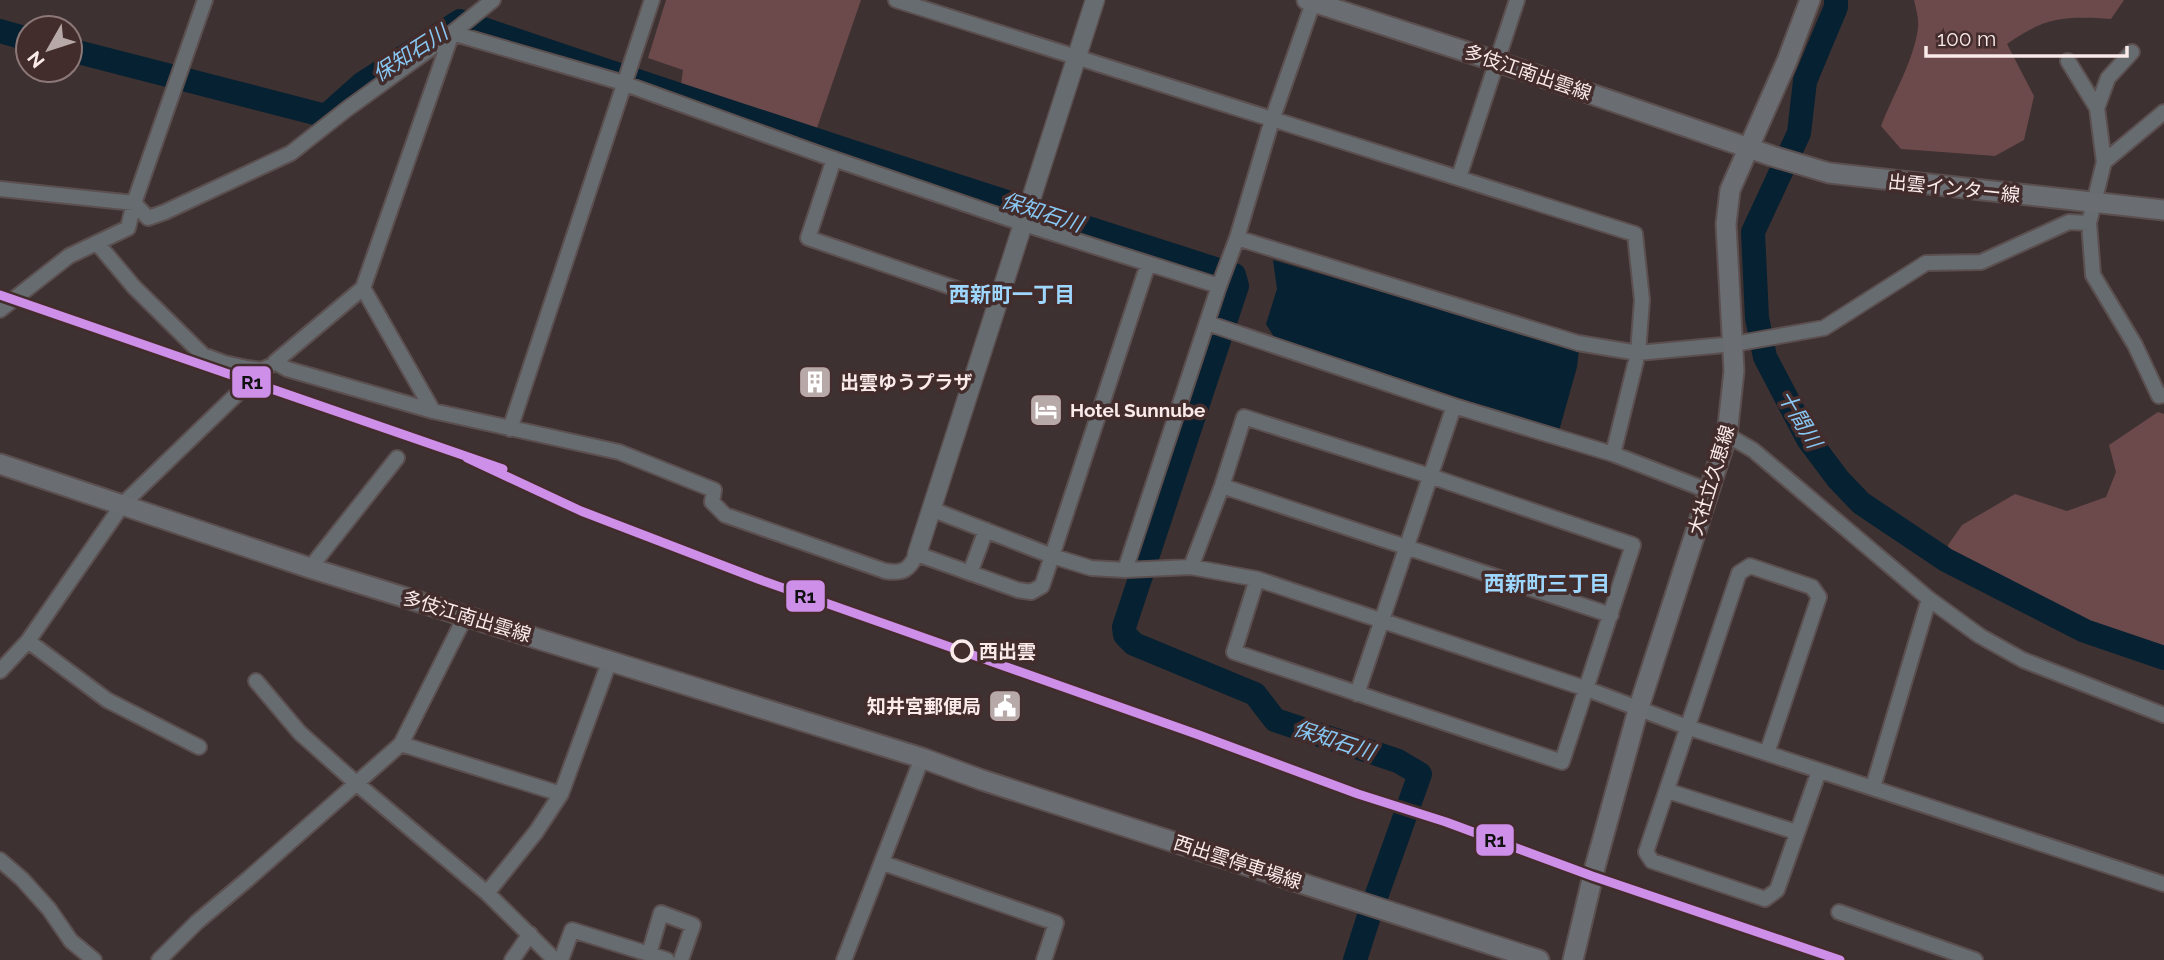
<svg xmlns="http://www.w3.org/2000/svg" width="2164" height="960" font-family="Raleway,'Noto Sans JP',sans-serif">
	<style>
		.green { fill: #6c494a }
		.water { fill: #062131 }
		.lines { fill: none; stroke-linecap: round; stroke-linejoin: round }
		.river { stroke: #062131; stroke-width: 24 }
		.minor-casing { stroke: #5b4f4f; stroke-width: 18 }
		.tertiary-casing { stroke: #5b4f4f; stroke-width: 21 }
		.secondary-casing { stroke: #5b4f4f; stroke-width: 23 }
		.minor { stroke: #676c71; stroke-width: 14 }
		.tertiary { stroke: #676c71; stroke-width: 18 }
		.secondary { stroke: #6a6d72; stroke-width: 19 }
		.rail-1-casing { stroke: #432c2c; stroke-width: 14 }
		.rail-1 { stroke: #ce8fe9; stroke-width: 9 }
		.stop-dot { fill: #432c2c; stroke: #faeaea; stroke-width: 3.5 }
		.labels { text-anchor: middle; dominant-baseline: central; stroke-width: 7; stroke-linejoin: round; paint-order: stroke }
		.street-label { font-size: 19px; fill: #faeaea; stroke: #432c2c }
		.poi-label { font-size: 19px; font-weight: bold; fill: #faeaea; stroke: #432c2c; text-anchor: start }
		.stop-label { font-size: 19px; font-weight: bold; fill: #faeaea; stroke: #432c2c; text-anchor: start }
		.water-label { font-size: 21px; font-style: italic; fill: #88c8f4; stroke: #432c2c }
		.neighbourhood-label { font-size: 21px; font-weight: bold; fill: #9ed7fe; stroke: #432c2c }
		.line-badge { stroke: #432c2c; stroke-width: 2.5 }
		.pale-badge-label { font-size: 19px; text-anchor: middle; font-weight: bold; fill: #111 }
	</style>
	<rect width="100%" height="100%" fill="#3e3131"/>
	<path class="green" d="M 666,0 L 861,0 L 817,128 L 681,84 L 683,70 L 648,58 Z
		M 1914,0 L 2124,0 L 2111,19 C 2064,16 2045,17 2007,44 L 2034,96 L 2024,140 L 1995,156 L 1901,149 L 1881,126 C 1893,95 1914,60 1918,28 C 1919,19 1916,9 1914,0 Z
		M 2158,412 L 2164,414 L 2164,669 L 2075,637 L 1952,571 L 1948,545 L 1962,525 L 2015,494 L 2067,511 L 2106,497 L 2116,472 L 2109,445 Z"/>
	<path class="water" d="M 1273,260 L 1579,350 L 1577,367 L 1559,431 L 1274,337 L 1266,324 L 1277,289 Z"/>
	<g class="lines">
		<path class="river" d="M 1836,0 L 1836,7 L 1805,81 L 1799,133 L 1753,232 L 1757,318 L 1765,357 L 1808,439 L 1838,479 L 1861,503 L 1946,560 L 2085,631 L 2164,658
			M 0,31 L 28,39
			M 70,50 L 326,116 L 363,83 L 460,21 C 717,109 975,192 1234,275 L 1237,286 L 1124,627 L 1125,635 L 1134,644 L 1255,694 L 1275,720 L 1398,761 L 1420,774 L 1376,897
			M 1355,960 L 1370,913"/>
		<g class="minor-casing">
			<path id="minor" d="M 896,0 L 1635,234 L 1642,300 L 1638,353 L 1613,454
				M 452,33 L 363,288 L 275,362 L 287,369 L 433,411 L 619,452 L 714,490 L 712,502 L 725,515 L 885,571 C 903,574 909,570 917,554 L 1018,590 L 1031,592 L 1042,586 L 1052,556 L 931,509
				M 452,33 L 617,81 L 822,155 L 1024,224 L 1219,286
				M 2068,61 L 2097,108 L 2104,162
				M 2097,108 L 2108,78 L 2132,52
				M 2164,112 L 2104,162 L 2089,223 L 2093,275 L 2135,345 L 2159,396 L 2164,395
				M 834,159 L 808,238 L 998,303
				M 1459,177 L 1517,0
				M 0,189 L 134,203 L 148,218 L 165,212 L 291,153 L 347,109 L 452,33 L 493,0
				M 1237,238 L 1578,343 L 1638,353 L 1734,344 L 1824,328 L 1926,263 L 1981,262 L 2069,222 L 2089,223
				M 97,243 L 134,287 L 203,355 L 224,363 L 247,368 L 262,370 L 268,367
				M 1148,264 L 1052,556 L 1091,568 L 1125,570 L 1191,567 L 1257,579 L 1587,689 L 1687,727 L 2164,884
				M 363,288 L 433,411
				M 0,310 L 69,256 L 128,228 L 134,203 L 205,0
				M 1207,323 L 1454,406 L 1613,454 L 1709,491
				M 510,429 L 652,0
				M 1727,435 L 1753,450 L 1929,599 L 1980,636 L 2023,660 L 2164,715
				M 1222,486 L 1611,615
				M 1191,567 L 1222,486 L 1244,417 L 1430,476 L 1633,545 L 1562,762 L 1234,652 L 1257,579
				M 310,568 L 397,458
				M 1125,570 L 1219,286 L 1237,238 L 1272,120 L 1314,0
				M 970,573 L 986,530
				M 28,641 L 107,700 L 199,747
				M 0,671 L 28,641 L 123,504 L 262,370
				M 256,681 L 300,733 L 356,783 L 487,893 L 555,960
				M 1357,694 L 1454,406
				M 401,744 L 561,794
				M 1767,753 L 1819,597 L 1812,587 L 1750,566 L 1739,573 L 1646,852 L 1652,861 L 1765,899 L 1777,890 L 1819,771
				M 1873,787 L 1929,599
				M 1668,791 L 1796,832
				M 0,860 L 22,879 L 49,909 L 71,941 L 94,960
				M 883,863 L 1056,923 L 1044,960
				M 487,893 L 536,832 L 561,794 L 610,660
				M 1839,912 L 1975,960
				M 159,960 L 197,922 L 248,879 L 401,744 L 466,615
				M 512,960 L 530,934
				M 561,960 L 572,930 L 649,954
				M 667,960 L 649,954 L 661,913 L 693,925 L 681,960
				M 844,960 L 922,758"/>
		</g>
		<g class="tertiary-casing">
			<path id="tertiary" d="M 917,554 L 1095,0"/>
		</g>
		<g class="secondary-casing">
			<path id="secondary" d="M 1307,0 L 1498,62 L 1772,156 L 1829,173 L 2164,210
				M 0,464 L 310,568 L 922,758 L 982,780 L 1539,960
				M 1573,960 L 1595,867 L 1638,710 L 1727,435 L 1734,371 L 1726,224 L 1730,190 L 1787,61 L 1810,0"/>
		</g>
		<use href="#minor" class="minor"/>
		<use href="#tertiary" class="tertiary"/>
		<use href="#secondary" class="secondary"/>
		<g class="rail-1-casing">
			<path id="rail-1" d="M 0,295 L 503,469
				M 467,458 L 581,511 L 758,579 L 1199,735 L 1358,794 L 1446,822 L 1592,876 L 1840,960"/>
		</g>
		<use href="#rail-1" class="rail-1"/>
	</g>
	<defs>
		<g id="building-square" transform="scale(1.75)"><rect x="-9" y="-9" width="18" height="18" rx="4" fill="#b8a9a9" stroke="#432c2c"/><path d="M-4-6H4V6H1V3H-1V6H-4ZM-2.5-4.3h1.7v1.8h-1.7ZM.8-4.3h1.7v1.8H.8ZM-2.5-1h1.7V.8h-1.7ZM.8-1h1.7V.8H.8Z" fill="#fff"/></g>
		<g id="hotel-square" transform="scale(1.75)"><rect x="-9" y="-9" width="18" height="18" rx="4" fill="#b8a9a9" stroke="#432c2c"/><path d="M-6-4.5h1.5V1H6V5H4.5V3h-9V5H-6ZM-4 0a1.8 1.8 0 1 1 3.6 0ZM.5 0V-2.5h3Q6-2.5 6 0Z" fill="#fff"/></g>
		<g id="civic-square" transform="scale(1.75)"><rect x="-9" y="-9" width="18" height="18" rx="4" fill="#b8a9a9" stroke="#432c2c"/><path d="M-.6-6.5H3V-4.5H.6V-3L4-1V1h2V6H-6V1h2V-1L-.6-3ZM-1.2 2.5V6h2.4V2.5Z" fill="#fff"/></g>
	</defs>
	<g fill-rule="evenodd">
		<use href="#building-square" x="815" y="382"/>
		<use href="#hotel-square" x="1046" y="410"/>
		<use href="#civic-square" x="1005" y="706"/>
	</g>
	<circle class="stop-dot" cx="962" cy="651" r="10"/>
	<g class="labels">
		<g class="street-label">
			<text transform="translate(1528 72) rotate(19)">多伎江南出雲線</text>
			<text transform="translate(1954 188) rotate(6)">出雲インター線</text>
			<text transform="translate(1711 480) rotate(-73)">大社立久恵線</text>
			<text transform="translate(467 616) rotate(17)">多伎江南出雲線</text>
			<text transform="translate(1238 862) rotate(18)">西出雲停車場線</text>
		</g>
		<g class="poi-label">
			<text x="840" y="382">出雲ゆうプラザ</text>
			<text x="1070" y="410">Hotel Sunnube</text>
			<text x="981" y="706" text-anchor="end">知井宮郵便局</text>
		</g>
		<g class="stop-label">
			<text x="979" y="651">西出雲</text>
		</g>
		<g class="water-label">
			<text transform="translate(410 53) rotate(-33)">保知石川</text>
			<text transform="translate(1042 212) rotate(18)">保知石川</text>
			<text transform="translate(1800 419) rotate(59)">十間川</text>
			<text transform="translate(1334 740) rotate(18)">保知石川</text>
		</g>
		<g class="neighbourhood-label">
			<text x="1012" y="294">西新町一丁目</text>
			<text x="1547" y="583">西新町三丁目</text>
		</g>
	</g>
	<g class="line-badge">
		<rect x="231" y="365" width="41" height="34" rx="7" fill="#ce8fe9"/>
		<rect x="785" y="579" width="41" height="34" rx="7" fill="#ce8fe9"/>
		<rect x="1475" y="823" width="40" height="34" rx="7" fill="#ce8fe9"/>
	</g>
	<g class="pale-badge-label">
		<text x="252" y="389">R1</text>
		<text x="805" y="603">R1</text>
		<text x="1495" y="847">R1</text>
	</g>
	<g transform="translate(49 49) rotate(231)"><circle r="33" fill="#432c2c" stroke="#8c7878" stroke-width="2"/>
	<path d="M0-5L12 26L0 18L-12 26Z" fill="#b8a9a9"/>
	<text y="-10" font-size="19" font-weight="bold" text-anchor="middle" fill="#faeaea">N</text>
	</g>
	<path d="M1926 46v10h201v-10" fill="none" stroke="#faeaea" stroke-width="3.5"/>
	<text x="1937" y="46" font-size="21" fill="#faeaea" stroke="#432c2c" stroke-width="5" paint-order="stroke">100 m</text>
</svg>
